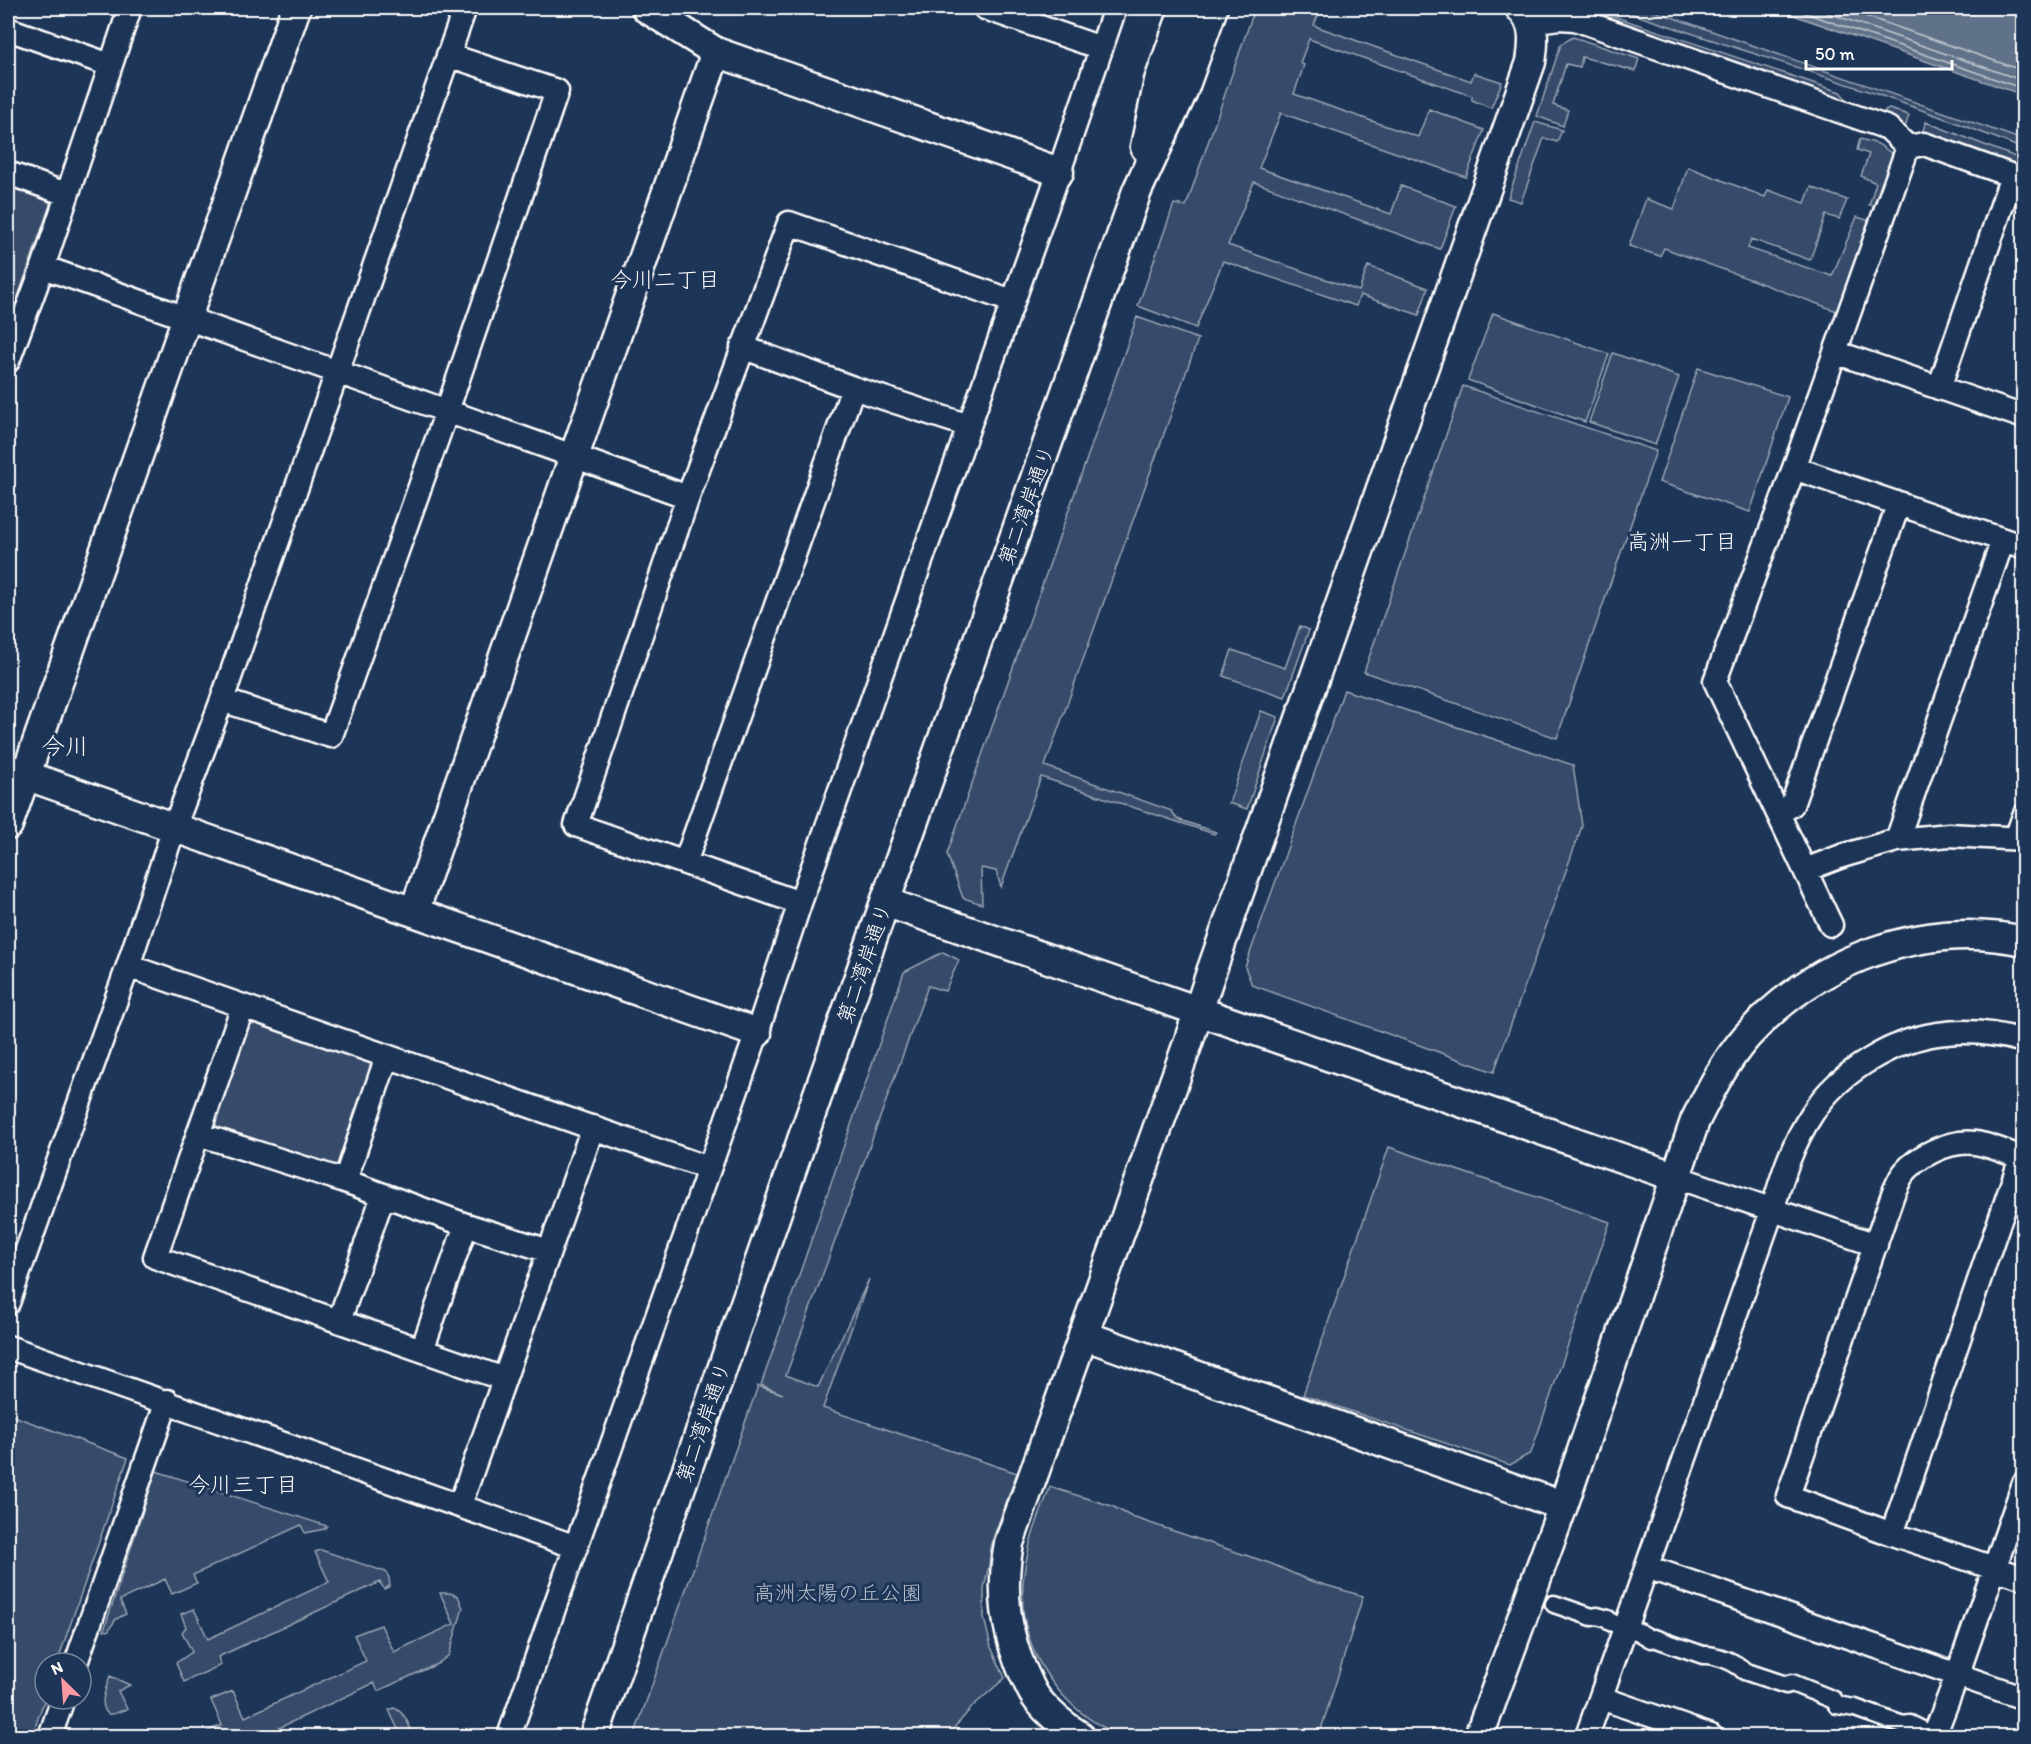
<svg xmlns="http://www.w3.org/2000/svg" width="2031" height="1744" font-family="Itim,'Klee One',sans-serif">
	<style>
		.green { fill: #364b69; stroke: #9aa5b4; stroke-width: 1.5 }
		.water { fill: #617289; stroke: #a0aab8; stroke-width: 1.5 }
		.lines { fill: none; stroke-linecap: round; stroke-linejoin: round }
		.shore { stroke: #c0c7d0; stroke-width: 1.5 }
		.pedestrian-casing { stroke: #fff; stroke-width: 21 }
		.minor-casing { stroke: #fff; stroke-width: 27 }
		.tertiary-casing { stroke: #fff; stroke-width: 33 }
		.pedestrian { stroke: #1d3557; stroke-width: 16 }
		.minor { stroke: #1d3557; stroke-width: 22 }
		.tertiary { stroke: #1d3557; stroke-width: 28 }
		.labels { text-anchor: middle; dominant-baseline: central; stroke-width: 6; stroke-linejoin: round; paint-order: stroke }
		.street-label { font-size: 21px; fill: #fff; stroke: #1d3557 }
		.park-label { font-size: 21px; fill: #b9c0ca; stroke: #1d3557 }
		.neighbourhood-label { font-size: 22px; fill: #fff; stroke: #1d3557 }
		.quarter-label { font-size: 24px; fill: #fff; stroke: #1d3557 }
	</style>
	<rect width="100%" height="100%" fill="#1d3557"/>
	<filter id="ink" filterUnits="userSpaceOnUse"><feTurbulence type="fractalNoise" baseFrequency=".0167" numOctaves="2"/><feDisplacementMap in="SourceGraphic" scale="12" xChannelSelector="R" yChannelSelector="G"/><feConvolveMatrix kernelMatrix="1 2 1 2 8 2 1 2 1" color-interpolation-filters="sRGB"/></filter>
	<g filter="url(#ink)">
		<path class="green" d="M 1255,8 L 1321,8 L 1314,25 L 1318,27 L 1471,81 L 1474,73 L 1502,82 L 1491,108 L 1472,100 L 1472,96 L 1309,39 L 1300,63 L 1304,65 L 1294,94 L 1418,137 L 1429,109 L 1484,130 L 1466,177 L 1281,113 L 1259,168 L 1391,214 L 1401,186 L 1456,206 L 1440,249 L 1254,182 L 1228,245 L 1359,291 L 1368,266 L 1428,288 L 1419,315 L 1360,295 L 1356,306 L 1223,261 L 1196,328 L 1138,306 L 1174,204 L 1186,206 Z
			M 1571,8 L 1589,8 L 1840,92 L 1848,101 L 1854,105 Z
			M 1615,8 L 1646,8 L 2023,140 L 2023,149 C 1890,94 1751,54 1615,8 Z
			M 1573,37 L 1639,59 L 1635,71 L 1582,57 L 1580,67 L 1566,64 L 1553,105 L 1568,110 L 1563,126 L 1537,116 L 1561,44 Z
			M 1889,109 L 1909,115 L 1905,128 L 1875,118 L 1875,114 L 1882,113 Z
			M 1535,122 L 1562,130 L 1557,142 L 1544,138 L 1521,202 L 1508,198 Z
			M 1926,122 L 2023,160 L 2023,169 L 1922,133 Z
			M 1860,139 L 1878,144 L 1894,155 L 1876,206 L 1869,205 L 1876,183 L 1861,176 L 1869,154 L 1857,150 Z
			M 1688,167 L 1765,197 L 1768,190 L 1805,203 L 1811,187 L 1847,200 L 1839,219 L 1826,215 L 1810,260 L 1751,239 L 1748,248 L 1832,276 L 1857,217 L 1870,221 L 1837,311 L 1664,248 L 1660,256 L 1629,246 L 1646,199 L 1674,209 Z
			M 8,181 L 45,194 L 50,205 L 8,325 Z
			M 1493,313 L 1609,354 L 1585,422 L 1468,380 Z
			M 1137,317 L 1198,339 L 1045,766 L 1172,811 L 1177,819 L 1216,832 L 1214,834 L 1041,777 L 1001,887 L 996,871 L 981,868 L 982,904 L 963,898 L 947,854 Z
			M 1613,353 L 1679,377 L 1655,445 L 1589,422 Z
			M 1698,368 L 1788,397 L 1750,512 L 1659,482 Z
			M 1463,386 L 1656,451 L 1557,738 L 1364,672 Z
			M 1300,626 L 1309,630 L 1285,697 L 1223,676 L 1232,650 L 1285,668 Z
			M 1344,690 L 1573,765 L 1582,826 L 1494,1072 L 1252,985 L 1245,967 Z
			M 1261,711 L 1278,717 L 1247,809 L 1229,803 Z
			M 943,952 L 959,960 L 945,991 L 928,986 L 786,1375 L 818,1387 L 869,1279 L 823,1408 L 1017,1473 L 991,1544 L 989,1565 L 984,1588 L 984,1618 L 991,1647 L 1005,1678 L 973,1706 L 947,1736 L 634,1736 L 758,1386 L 783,1394 L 761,1385 L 904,972 Z
			M 259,1023 L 371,1062 L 375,1071 L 343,1164 L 333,1168 L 218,1129 L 213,1116 L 245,1026 Z
			M 1389,1147 L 1610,1222 L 1531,1453 L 1510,1465 L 1303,1395 Z
			M 8,1414 L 128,1458 L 57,1663 L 45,1663 L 45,1698 L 32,1736 L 8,1736 Z
			M 156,1471 L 327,1526 L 324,1529 L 305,1533 L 301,1525 L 193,1575 L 197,1583 L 172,1594 L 165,1579 L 120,1600 L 126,1614 L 116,1619 L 108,1631 L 104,1630 Z
			M 1050,1487 L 1112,1506 L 1132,1517 L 1272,1564 L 1308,1580 L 1363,1596 L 1319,1736 L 1124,1736 C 1073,1719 1033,1670 1024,1617 C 1021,1596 1023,1573 1028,1553 C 1032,1530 1043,1508 1050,1487 Z
			M 321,1550 L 386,1572 L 389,1578 L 390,1586 L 384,1589 L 380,1582 L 218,1657 L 221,1665 L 184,1682 L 176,1663 L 192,1652 L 182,1632 L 186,1627 L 181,1614 L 194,1609 L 208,1639 L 329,1582 L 315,1552 Z
			M 440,1593 L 450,1593 L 458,1596 L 463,1608 L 449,1655 L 437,1664 L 378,1691 L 374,1683 L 266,1734 L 267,1736 L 197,1736 L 222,1725 L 211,1700 L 233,1691 L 245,1717 L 366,1661 L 354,1635 L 381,1625 L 394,1652 L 454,1624 Z
			M 110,1676 L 130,1685 L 118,1691 L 127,1709 L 113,1714 L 108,1714 C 98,1704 106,1689 110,1676 Z
			M 394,1708 C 405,1712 409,1726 414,1736 L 401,1736 L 389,1710 Z"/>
		<path class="water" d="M 1773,8 L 2023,8 L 2023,95 Z"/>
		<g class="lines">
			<path class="shore" d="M 1791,8 L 2024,89
				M 1814,8 L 2024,81
				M 1842,8 L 2024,71"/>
			<g class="pedestrian-casing">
				<path id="pedestrian" d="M 1554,1604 L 1592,1617 L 1597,1616 L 1608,1619 L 1610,1622 L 1639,1632 L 1651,1639 L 1654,1638 L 1703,1655 C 1715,1654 1736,1662 1744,1671 L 1786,1685 L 1792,1683 L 1834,1700 L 1837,1705 L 1855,1708 L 1903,1725 L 1910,1724 L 1934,1736"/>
			</g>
			<g class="minor-casing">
				<path id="minor" d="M 985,8 L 1101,48
					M 1530,22 L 1559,18 L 1575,19 L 1888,128 L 1908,147
					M 8,29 L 110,65
					M 8,173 L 66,194
					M 43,267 L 688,497
					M 742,347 L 853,388 L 969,426
					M 1835,352 L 2024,417
					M 8,361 L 43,267 L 130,8
					M 1939,388 L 2012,176
					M 1794,468 L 2024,547
					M 222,700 L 331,736 L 447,411 L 557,91 L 448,55
					M 1779,813 L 1792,805 L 1899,503
					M 2016,838 L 2024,816
					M 1897,840 L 2003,540
					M 685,863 L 853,388
					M 1805,870 L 1842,856 L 1897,840 L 1949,835 L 2024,839
					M 800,903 L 576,825 L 688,497 L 789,223 L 1012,301
					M 1831,925 L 1715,681 L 1794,468 L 1908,147 L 1924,144 L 2024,180
					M 128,966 L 708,1168
					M 243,1006 L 155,1257 L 504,1379
					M 198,1134 L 345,1181 L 466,1225 L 549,1251
					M 2024,1159 C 2008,1153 1991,1145 1975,1143 C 1949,1140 1915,1156 1901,1177 C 1898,1183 1895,1189 1893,1194 L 1788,1496 L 1892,1534 L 2024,1578
					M 1676,1177 L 1876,1245
					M 345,1181 L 387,1056
					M 8,1303 L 128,966 L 174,828 L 222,700 L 465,8
					M 339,1321 L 383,1196
					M 8,1347 L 576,1547
					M 422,1350 L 466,1225
					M 460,1505 L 593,1127
					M 1892,1534 L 2021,1158
					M 1647,1567 L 2024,1698
					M 76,1663 L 167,1401
					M 1601,1698 L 1711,1736
					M 50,1736 L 63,1699
					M 509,1736 L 757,1033 L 800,903 L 1059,172 L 1115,8
					M 1587,1736 L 1772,1211 C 1782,1177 1792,1144 1812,1114 C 1838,1072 1897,1037 1946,1033 C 1972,1030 1999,1034 2024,1041
					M 1934,1736 L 1957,1676 L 2024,1483"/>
			</g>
			<g class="tertiary-casing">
				<path id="tertiary" d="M 646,8 L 716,52 L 1059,172
					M 1145,147 L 1159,81 L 1185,8
					M 8,769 L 757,1033
					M 8,825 L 296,8
					M 885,902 L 1676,1177
					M 414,912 L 716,52
					M 1083,1335 L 1563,1506
					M 594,1736 L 885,902 L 1137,191 L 1183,91 L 1213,8
					M 1080,1736 C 1064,1726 1050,1715 1038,1700 C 1033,1694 1030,1687 1027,1680 C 1005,1636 1000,1591 1009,1543 L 1188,1043 L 1211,972 L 1531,62 C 1534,43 1536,22 1520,8
					M 1479,1736 L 1563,1506 L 1695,1121 C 1710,1091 1725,1061 1747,1036 C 1816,960 1922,919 2024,941"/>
			</g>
			<use href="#pedestrian" class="pedestrian"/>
			<use href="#minor" class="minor"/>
			<use href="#tertiary" class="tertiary"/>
		</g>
	</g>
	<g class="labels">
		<g class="street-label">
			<text transform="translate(1026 505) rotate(-70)">第二湾岸通り</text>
			<text transform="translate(864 963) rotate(-71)">第二湾岸通り</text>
			<text transform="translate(703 1422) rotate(-71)">第二湾岸通り</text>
		</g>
		<g class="park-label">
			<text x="838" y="1592">高洲太陽の丘公園</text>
		</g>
		<g class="neighbourhood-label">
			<text x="665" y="279">今川二丁目</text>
			<text x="1682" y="541">高洲一丁目</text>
			<text x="243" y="1484">今川三丁目</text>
		</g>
		<g class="quarter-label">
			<text x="65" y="745">今川</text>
		</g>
	</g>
	<rect width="2031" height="1744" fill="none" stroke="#1d3557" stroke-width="30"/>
	<rect x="15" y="15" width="2001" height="1714" fill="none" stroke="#fff" stroke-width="2" filter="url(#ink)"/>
	<g transform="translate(63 1681) rotate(335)"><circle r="28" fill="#1d3557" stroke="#77869a" stroke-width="1.5"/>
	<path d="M0-4.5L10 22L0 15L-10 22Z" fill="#ff9aa2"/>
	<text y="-9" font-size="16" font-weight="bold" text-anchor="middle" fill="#ffffff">N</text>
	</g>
	<path d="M1806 60v9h146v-9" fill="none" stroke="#ffffff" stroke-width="3"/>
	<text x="1815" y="60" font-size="18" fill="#ffffff" stroke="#1d3557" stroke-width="4.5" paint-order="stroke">50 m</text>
</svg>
